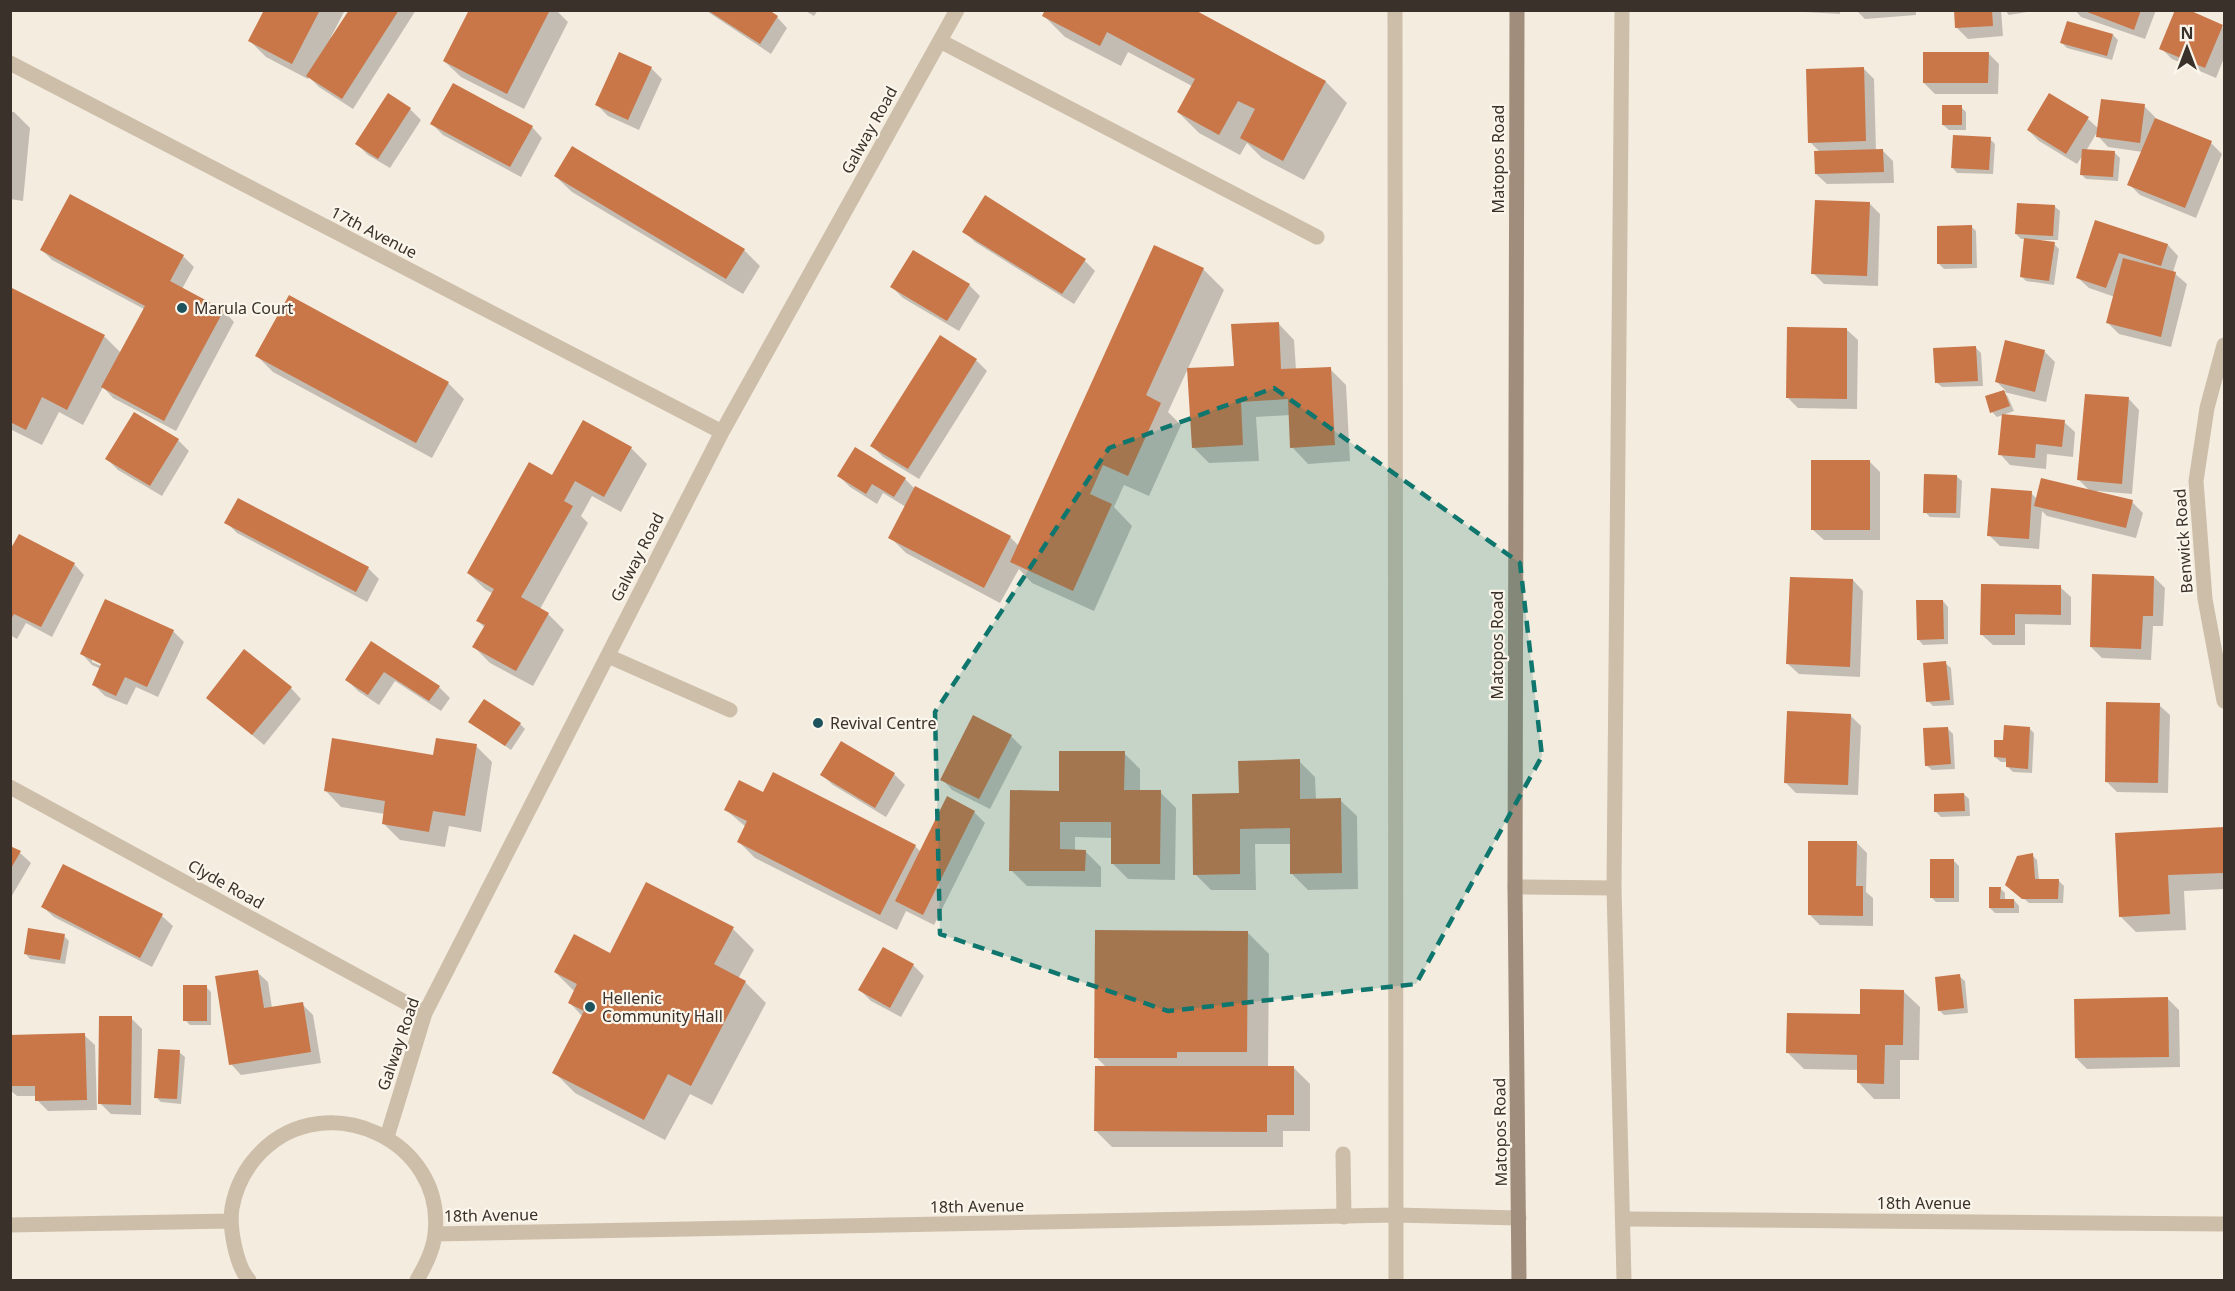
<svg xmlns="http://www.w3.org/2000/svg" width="2235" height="1291" font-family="'Noto Sans',sans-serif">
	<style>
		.shadow { fill: #0003; fill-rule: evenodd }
		.building { fill: #c97648 }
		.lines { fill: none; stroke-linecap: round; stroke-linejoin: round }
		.lane { stroke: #cdbeaa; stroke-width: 15 }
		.street { stroke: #cdbeaa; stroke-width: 15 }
		.secondary { stroke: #a18d7b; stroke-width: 15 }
		.marked { fill: #0f766e; fill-opacity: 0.2; stroke: #0f766e; stroke-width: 4.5; stroke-dasharray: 12 8; stroke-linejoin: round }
		.poi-dot { fill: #1e525d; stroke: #fbf6ec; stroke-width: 2 }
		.labels { text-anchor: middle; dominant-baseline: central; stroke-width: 4.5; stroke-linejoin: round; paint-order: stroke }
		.street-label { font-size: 16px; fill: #3a312a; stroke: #fbf6ec }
		.poi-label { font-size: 16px; fill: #3a312a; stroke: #fbf6ec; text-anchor: start }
	</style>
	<rect width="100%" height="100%" fill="#f4ecdf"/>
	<path class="shadow" d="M 266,10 L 345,10 L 331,37 L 333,38 L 351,10 L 416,10 L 353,109 L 319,87 L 309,77 L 308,79 L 266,57 L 250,41 Z
		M 470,10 L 556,10 L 568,22 L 524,109 L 461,77 L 444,61 Z
		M 705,10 L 766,10 L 777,17 L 787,28 L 771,54 Z
		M 804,10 L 818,10 L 814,16 Z
		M 1191,10 L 1326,82 L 1347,103 L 1304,180 L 1262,158 L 1247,143 L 1240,155 L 1199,133 L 1178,112 L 1192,86 L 1128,52 L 1121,66 L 1065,37 L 1044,16 Z
		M 1803,10 L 1840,10 L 1840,14 L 1804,12 Z
		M 1856,10 L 1916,10 L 1916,15 L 1865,19 Z
		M 1955,10 L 2001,10 L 2003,36 L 1968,39 L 1957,28 Z
		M 2005,10 L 2027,10 L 2027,12 L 2009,15 Z
		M 2075,10 L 2156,10 L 2145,39 L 2081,17 Z
		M 2068,23 L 2113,35 L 2118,40 L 2112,60 L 2067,48 L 2062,43 Z
		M 2222,27 L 2224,29 L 2224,58 L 2216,78 L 2172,59 L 2161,48 Z
		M 1988,53 L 1999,64 L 1998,94 L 1935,94 L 1924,83 Z
		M 651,68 L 662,79 L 639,130 L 608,116 L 597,105 Z
		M 1863,68 L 1874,79 L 1876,151 L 1882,150 L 1893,161 L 1894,183 L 1827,184 L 1816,174 L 1820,152 L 1810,142 Z
		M 388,95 L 410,109 L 421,120 L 390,168 L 368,155 L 357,144 Z
		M 2050,95 L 2088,119 L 2099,129 L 2144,106 L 2155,117 L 2155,120 L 2211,143 L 2222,154 L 2196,218 L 2140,195 L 2129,184 L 2143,152 L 2108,147 L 2096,134 L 2086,151 L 2115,153 L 2120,158 L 2118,181 L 2086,179 L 2081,174 L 2083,155 L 2077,164 L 2039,141 L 2028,130 Z
		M 1961,107 L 1966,112 L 1966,130 L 1949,130 L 1943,125 Z
		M 10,112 L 14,112 L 30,128 L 23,201 L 10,199 Z
		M 432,124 L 532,127 L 542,138 L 521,177 L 443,135 Z
		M 1990,139 L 1995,144 L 1993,174 L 1957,173 L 1952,167 Z
		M 555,176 L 744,250 L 760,266 L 743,294 L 572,192 Z
		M 1870,204 L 1880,214 L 1878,286 L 1824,284 L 1813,273 Z
		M 2054,206 L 2060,211 L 2058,240 L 2041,240 L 2041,242 L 2054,244 L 2059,249 L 2054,285 L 2026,281 L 2021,276 L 2026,239 L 2021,239 L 2016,234 Z
		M 2096,222 L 2168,245 L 2178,256 L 2173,272 L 2187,284 L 2171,347 L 2119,334 L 2108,323 L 2115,297 L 2089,288 L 2078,278 Z
		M 1971,226 L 1976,231 L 1977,268 L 1944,269 L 1939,264 Z
		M 964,231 L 1085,261 L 1095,271 L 1074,304 L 975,242 Z
		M 41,249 L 183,256 L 194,267 L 182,289 L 224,311 L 234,322 L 176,431 L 113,398 L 103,387 L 83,425 L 59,412 L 42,445 L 10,429 L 10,289 L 105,337 L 121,353 L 144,309 L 52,260 Z
		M 913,252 L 969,285 L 980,296 L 959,331 L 903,298 L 892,287 Z
		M 1203,269 L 1224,290 L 1168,412 L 1181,425 L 1149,496 L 1124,485 L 1114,507 L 1132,526 L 1094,611 L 1032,583 L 1019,569 L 1000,603 L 906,553 L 890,537 L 906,507 L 883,493 L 877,504 L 850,487 L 839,476 L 905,479 L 915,489 L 1011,538 L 1019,546 Z
		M 1278,323 L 1294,340 L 1296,370 L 1330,369 L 1346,385 L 1350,461 L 1308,464 L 1292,447 L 1290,415 L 1256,417 L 1259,461 L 1209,463 L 1193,447 L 1235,367 Z
		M 1847,330 L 1858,340 L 1857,409 L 1798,408 L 1787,397 Z
		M 1976,348 L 1981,353 L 1983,386 L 1942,387 L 1936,382 Z
		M 2044,351 L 2055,362 L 2046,402 L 2004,392 L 2008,397 L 2014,411 L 1997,417 L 1992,412 L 1986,397 L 2006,391 L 1997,382 Z
		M 257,356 L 448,383 L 464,399 L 432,458 L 273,372 Z
		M 976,360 L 987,371 L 919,479 L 883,457 L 872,446 Z
		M 2129,399 L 2139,410 L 2132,494 L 2097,491 L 2096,493 L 2132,502 L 2143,513 L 2136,538 L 2047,516 L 2042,511 L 2039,549 L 2000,546 L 1989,535 L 2031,493 L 2037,499 L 2091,492 L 2079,480 Z
		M 2064,422 L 2075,432 L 2073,457 L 2047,454 L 2046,469 L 2010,465 L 2000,454 Z
		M 178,440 L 189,451 L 162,496 L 118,470 L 107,459 Z
		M 631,448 L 647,464 L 621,512 L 592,496 L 581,516 L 588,523 L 540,609 L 548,614 L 564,630 L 533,686 L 490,663 L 474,647 L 485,628 L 478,621 L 493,594 L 485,589 L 468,573 L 552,477 Z
		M 1869,461 L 1880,472 L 1880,540 L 1824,540 L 1813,530 Z
		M 1956,476 L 1962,481 L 1960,518 L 1930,517 L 1925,512 Z
		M 226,522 L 368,568 L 379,579 L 367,602 L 237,533 Z
		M 10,553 L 74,564 L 84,575 L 52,637 L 26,623 L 17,639 L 10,635 Z
		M 2154,577 L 2165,588 L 2163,626 L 2153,626 L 2151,660 L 2102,658 L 2091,647 Z
		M 1853,580 L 1863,591 L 1860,677 L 1799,674 L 1788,664 Z
		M 1983,586 L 2060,587 L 2071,597 L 2071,625 L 2025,624 L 2025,645 L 1993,645 L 1982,635 Z
		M 1943,601 L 1948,607 L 1948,644 L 1923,645 L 1918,639 Z
		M 173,631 L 184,642 L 158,697 L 136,687 L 127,705 L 105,696 L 94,685 L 101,669 L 92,665 L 82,654 ZM 92,658 L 109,666 L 108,669 L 92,662 Z
		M 371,643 L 439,687 L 450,698 L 441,711 L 395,681 L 379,705 L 358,691 L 347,680 Z
		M 1945,663 L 1951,668 L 1954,705 L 1933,706 L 1928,701 Z
		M 291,688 L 301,699 L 264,745 L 208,697 Z
		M 2159,705 L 2170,715 L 2168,793 L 2117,792 L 2106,781 Z
		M 1850,715 L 1861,726 L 1858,795 L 1796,793 L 1785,782 Z
		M 470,722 L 520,724 L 525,729 L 511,750 Z
		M 2029,728 L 2034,733 L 2032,773 L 2013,772 L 2008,767 L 2008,762 L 2001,762 L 1995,757 L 2004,741 Z
		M 1948,729 L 1953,734 L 1955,769 L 1932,770 L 1926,765 Z
		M 1011,736 L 1022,747 L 990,809 L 952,790 L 942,779 Z
		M 841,743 L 894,774 L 905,785 L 886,817 L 833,785 L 822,775 Z
		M 476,746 L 492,762 L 481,832 L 449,826 L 445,847 L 400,840 L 384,824 L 385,814 L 341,807 L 325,790 Z
		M 1124,753 L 1140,769 L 1140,791 L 1160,792 L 1176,808 L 1175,880 L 1128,879 L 1112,863 L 1113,838 L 1075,837 L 1075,851 L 1085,851 L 1101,867 L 1101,887 L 1027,886 L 1011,870 Z
		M 1299,761 L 1315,777 L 1316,800 L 1340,800 L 1357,816 L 1358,889 L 1308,890 L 1292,874 L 1291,844 L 1255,844 L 1256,890 L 1211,890 L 1195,874 L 1241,795 Z
		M 764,794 L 915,846 L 921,852 L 974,812 L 985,823 L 934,925 L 906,911 L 897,930 L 755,858 L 739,842 L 746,827 L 726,810 Z
		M 1964,794 L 1969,799 L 1970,816 L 1941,817 L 1936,812 Z
		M 2224,829 L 2224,889 L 2184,891 L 2186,930 L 2136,932 L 2120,916 L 2116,835 Z
		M 1856,842 L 1867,853 L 1866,892 L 1873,898 L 1873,926 L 1820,925 L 1809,914 Z
		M 10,847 L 20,853 L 31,863 L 10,899 Z
		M 2032,855 L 2037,860 L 2039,880 L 2059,881 L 2064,886 L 2063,903 L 2029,903 L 2010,887 Z
		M 1954,861 L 1959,866 L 1959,902 L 1936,902 L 1931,897 Z
		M 2000,888 L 2005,893 L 2005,900 L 2014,900 L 2019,906 L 2019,913 L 1995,913 L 1990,908 Z
		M 43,907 L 162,916 L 173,926 L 152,967 L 54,917 Z
		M 733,929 L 754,950 L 738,979 L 745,982 L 766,1003 L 712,1105 L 690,1094 L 665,1140 L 575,1093 L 554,1072 L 583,1017 L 569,1002 L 575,992 L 555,972 L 610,955 Z
		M 1248,933 L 1269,954 L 1268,1068 L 1294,1068 L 1310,1084 L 1310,1131 L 1283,1131 L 1283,1147 L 1112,1147 L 1096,1131 L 1106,1067 L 1096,1057 Z
		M 64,936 L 69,941 L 65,964 L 30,959 L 25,953 Z
		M 913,965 L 924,976 L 901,1017 L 871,1001 L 860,990 Z
		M 257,972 L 268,982 L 272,1008 L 302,1004 L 313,1015 L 321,1063 L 241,1075 L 231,1064 Z
		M 1959,976 L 1965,981 L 1968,1013 L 1944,1015 L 1939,1010 Z
		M 206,987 L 211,992 L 211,1025 L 190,1025 L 185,1020 Z
		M 1903,991 L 1920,1007 L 1919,1060 L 1900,1060 L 1900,1099 L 1874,1099 L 1858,1082 L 1858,1070 L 1804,1069 L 1788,1053 Z
		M 2168,999 L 2179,1010 L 2180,1067 L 2087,1069 L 2076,1058 Z
		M 131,1018 L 142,1029 L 141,1115 L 111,1114 L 100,1103 Z
		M 84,1035 L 95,1045 L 97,1110 L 48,1111 L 37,1100 L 37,1096 L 17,1096 L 10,1090 L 10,1036 Z
		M 179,1052 L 185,1057 L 181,1104 L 161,1102 L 156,1097 Z"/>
	<path class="building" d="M 264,10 L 320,10 L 292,64 L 248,41 Z
		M 349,10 L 399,10 L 342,99 L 306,76 Z
		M 469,10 L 550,10 L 507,94 L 443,61 Z
		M 707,10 L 769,10 L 778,16 L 760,44 Z
		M 1045,10 L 1195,10 L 1326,81 L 1283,161 L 1240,138 L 1255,109 L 1238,101 L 1219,135 L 1177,112 L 1195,79 L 1107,32 L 1100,46 L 1042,16 Z
		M 1954,10 L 1992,10 L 1993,26 L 1955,28 Z
		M 2082,10 L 2141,10 L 2134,30 Z
		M 2175,10 L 2189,10 L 2223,25 L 2205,68 L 2159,49 Z
		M 2067,21 L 2113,34 L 2107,56 L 2060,43 Z
		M 619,52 L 652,67 L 628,120 L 595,105 Z
		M 1923,52 L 1989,52 L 1988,83 L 1923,83 Z
		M 1864,67 L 1866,141 L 1808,143 L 1806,69 Z
		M 453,83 L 533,126 L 510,167 L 430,124 Z
		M 388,93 L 411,108 L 378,159 L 355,144 Z
		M 2049,93 L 2089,117 L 2066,154 L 2027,130 Z
		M 2101,99 L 2145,104 L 2140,143 L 2096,137 Z
		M 1942,105 L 1962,105 L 1962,125 L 1942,125 Z
		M 2155,118 L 2212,141 L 2185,208 L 2127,185 Z
		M 1953,135 L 1991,137 L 1989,170 L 1951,168 Z
		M 572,146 L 745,249 L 726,279 L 554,176 Z
		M 1883,149 L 1884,172 L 1815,174 L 1814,151 Z
		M 2082,149 L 2115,151 L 2113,177 L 2080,175 Z
		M 70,194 L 184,255 L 170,281 L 224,310 L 164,421 L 101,387 L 145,306 L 40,250 Z
		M 985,195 L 1086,259 L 1062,294 L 962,232 Z
		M 1815,200 L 1870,202 L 1867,276 L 1811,274 Z
		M 2017,203 L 2055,205 L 2053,236 L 2015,234 Z
		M 2095,220 L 2168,244 L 2161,266 L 2119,253 L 2106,288 L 2076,278 Z
		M 1972,225 L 1972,264 L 1937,264 L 1937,226 Z
		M 2024,238 L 2055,242 L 2049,281 L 2020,277 Z
		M 1154,245 L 1204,268 L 1146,395 L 1161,403 L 1128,476 L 1103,465 L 1090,494 L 1112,504 L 1073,591 L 1010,562 Z
		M 913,250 L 970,284 L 947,321 L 890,287 Z
		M 2123,258 L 2176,272 L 2161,337 L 2106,323 Z
		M 10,287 L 105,335 L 67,410 L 42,397 L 26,430 L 10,422 Z
		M 289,295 L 449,382 L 416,443 L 255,356 Z
		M 1279,322 L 1281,369 L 1331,367 L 1335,445 L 1290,448 L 1288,399 L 1241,402 L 1243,445 L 1192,448 L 1187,368 L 1234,366 L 1231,324 Z
		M 1787,327 L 1847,328 L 1847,399 L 1786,398 Z
		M 940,335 L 977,359 L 908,469 L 870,446 Z
		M 2005,340 L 2045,350 L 2035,392 L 1995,382 Z
		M 1976,346 L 1978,381 L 1935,383 L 1933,348 Z
		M 2004,390 L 2010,406 L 1990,413 L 1985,396 Z
		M 2085,394 L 2129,397 L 2122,484 L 2077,480 Z
		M 134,412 L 179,439 L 150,486 L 105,459 Z
		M 2002,414 L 2065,420 L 2062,447 L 2036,444 L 2035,458 L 1998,455 Z
		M 583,420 L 632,447 L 604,497 L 575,481 L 564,501 L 573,506 L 521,597 L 549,613 L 516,671 L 472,647 L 485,625 L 476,621 L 494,589 L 467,573 L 529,462 L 552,475 Z
		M 855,447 L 906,478 L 894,497 L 872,484 L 866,494 L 837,476 Z
		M 1811,460 L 1870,460 L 1870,530 L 1811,530 Z
		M 1924,474 L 1957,475 L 1956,513 L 1923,513 Z
		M 2041,478 L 2133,500 L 2126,528 L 2034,506 Z
		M 915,486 L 1011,536 L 984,588 L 888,538 Z
		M 1991,488 L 2032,491 L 2029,539 L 1987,536 Z
		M 238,498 L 369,567 L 356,592 L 224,523 Z
		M 19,534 L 75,563 L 41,627 L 14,614 L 10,621 L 10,550 Z
		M 2092,574 L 2154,576 L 2153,616 L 2143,616 L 2141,649 L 2090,647 Z
		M 1790,577 L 1853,579 L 1850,667 L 1786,664 Z
		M 1981,584 L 2061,585 L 2061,615 L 2015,614 L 2015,635 L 1980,635 Z
		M 105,599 L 174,630 L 147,687 L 125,677 L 116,696 L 92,685 L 101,664 L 80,654 Z
		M 1916,600 L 1943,600 L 1944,639 L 1917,640 Z
		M 371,641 L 440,686 L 429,701 L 384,672 L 368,695 L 345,680 Z
		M 244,649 L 292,687 L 252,735 L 206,698 Z
		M 1946,661 L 1950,700 L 1926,702 L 1923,663 Z
		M 484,699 L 521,723 L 505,746 L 468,722 Z
		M 2106,702 L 2160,703 L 2158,783 L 2105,782 Z
		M 1787,711 L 1851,714 L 1848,785 L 1784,783 Z
		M 973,715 L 1012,735 L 979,799 L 940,780 Z
		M 2004,725 L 2030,727 L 2028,769 L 2006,767 L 2006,758 L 1994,757 L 1994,740 L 2003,740 Z
		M 1948,727 L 1951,764 L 1925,766 L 1923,728 Z
		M 332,738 L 433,755 L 436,738 L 477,744 L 465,816 L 433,811 L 429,832 L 382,824 L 385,801 L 324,791 Z
		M 841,741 L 895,773 L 875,808 L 820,775 Z
		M 1059,751 L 1125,751 L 1124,790 L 1161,790 L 1160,864 L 1111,864 L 1111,822 L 1060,822 L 1060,849 L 1086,850 L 1085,871 L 1009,871 L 1010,790 L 1059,791 Z
		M 1300,759 L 1300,799 L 1341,798 L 1342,873 L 1290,874 L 1290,828 L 1240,829 L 1240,874 L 1193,875 L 1192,794 L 1239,793 L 1238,761 Z
		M 773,772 L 916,845 L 880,915 L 737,842 L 747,821 L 724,810 L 739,780 L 763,792 Z
		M 1964,793 L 1965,811 L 1934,812 L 1934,794 Z
		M 947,796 L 975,811 L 923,915 L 895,901 Z
		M 2224,827 L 2224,873 L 2168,875 L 2170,914 L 2119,917 L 2115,833 Z
		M 1808,841 L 1857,841 L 1856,886 L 1863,886 L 1863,916 L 1808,915 Z
		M 10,846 L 21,851 L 10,870 Z
		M 2033,853 L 2035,879 L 2059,879 L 2058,899 L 2022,899 L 2005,885 L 2017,856 Z
		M 1930,859 L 1954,859 L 1954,898 L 1930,898 Z
		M 63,864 L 163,914 L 140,958 L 41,907 Z
		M 646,882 L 734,927 L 714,964 L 746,981 L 691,1086 L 668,1074 L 644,1120 L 552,1073 L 584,1011 L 568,1003 L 577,984 L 554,972 L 574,934 L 610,953 Z
		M 1989,887 L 2001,887 L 2000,899 L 2014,899 L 2014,908 L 1989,908 Z
		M 28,928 L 65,934 L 60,960 L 24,954 Z
		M 1095,930 L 1248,931 L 1247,1052 L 1177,1052 L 1177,1058 L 1094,1058 Z
		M 883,947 L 914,964 L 890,1008 L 858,990 Z
		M 258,970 L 264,1008 L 303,1002 L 311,1052 L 229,1065 L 215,976 Z
		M 1960,974 L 1964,1008 L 1938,1011 L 1935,977 Z
		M 183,985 L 207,985 L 207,1021 L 183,1021 Z
		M 1860,989 L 1904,990 L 1903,1045 L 1885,1045 L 1884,1084 L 1857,1083 L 1857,1055 L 1786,1053 L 1787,1013 L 1860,1014 Z
		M 2168,997 L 2169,1057 L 2075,1058 L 2074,999 Z
		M 99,1016 L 132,1016 L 131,1105 L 98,1104 Z
		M 85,1033 L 87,1100 L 35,1101 L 35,1086 L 10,1086 L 10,1035 Z
		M 158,1049 L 180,1050 L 177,1099 L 154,1098 Z
		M 1095,1066 L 1294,1066 L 1294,1115 L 1267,1115 L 1267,1132 L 1094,1131 Z"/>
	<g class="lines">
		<path class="lane" d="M 1395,10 L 1396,1280
			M 1622,10 L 1614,888 L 1624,1280
			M 940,41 L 1317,237
			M 608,656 L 730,710
			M 1343,1154 L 1344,1217"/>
		<path class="street" d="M 10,63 L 722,432
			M 2224,345 L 2207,408 L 2196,481 L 2205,599 L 2224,701
			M 10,787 L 425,1013
			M 1515,887 L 1614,888
			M 387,1137 L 425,1013 L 722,432 L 957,10
			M 1623,1219 L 2224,1224
			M 10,1225 L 230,1221
			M 435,1234 L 1395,1215 L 1519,1218
			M 249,1280 C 236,1266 229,1227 232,1208 C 236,1186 245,1168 261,1152 C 326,1086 446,1140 435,1234 C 433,1251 425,1266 417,1280"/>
		<path class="secondary" d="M 1517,10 L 1515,887 L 1519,1280"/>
	</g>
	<path class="marked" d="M 1274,388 L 1520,563 L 1542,756 L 1416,984 L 1168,1011 L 940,934 L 935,712 L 1109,448 Z"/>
	<g class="poi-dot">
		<circle cx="182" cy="308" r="6"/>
		<circle cx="818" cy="723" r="6"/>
		<circle cx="590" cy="1007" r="6"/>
	</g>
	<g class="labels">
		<g class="street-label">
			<text transform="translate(869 130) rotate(-61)">Galway Road</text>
			<text transform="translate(1498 159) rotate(-90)">Matopos Road</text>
			<text transform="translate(374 232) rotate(27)">17th Avenue</text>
			<text transform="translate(2183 541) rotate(-94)">Benwick Road</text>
			<text transform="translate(637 557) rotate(-63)">Galway Road</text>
			<text transform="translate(1497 645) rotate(-90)">Matopos Road</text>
			<text transform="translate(226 884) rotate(29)">Clyde Road</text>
			<text transform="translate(398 1044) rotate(-71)">Galway Road</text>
			<text transform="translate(1500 1132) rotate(-91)">Matopos Road</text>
			<text x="1924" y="1203">18th Avenue</text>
			<text transform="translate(977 1206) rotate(-1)">18th Avenue</text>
			<text transform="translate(491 1215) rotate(-1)">18th Avenue</text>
		</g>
		<g class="poi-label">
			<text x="194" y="308">Marula Court</text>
			<text x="830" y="723">Revival Centre</text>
			<text x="602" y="998">Hellenic<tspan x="602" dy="18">Community Hall</tspan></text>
		</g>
	</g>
	<rect width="2235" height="1291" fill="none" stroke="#3a312a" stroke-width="24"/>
	<g transform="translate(2187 48)" stroke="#fbf6ec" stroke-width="4.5" paint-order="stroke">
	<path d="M0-4.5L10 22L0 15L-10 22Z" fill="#3a312a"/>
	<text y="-9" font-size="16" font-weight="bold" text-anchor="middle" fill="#3a312a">N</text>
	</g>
</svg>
